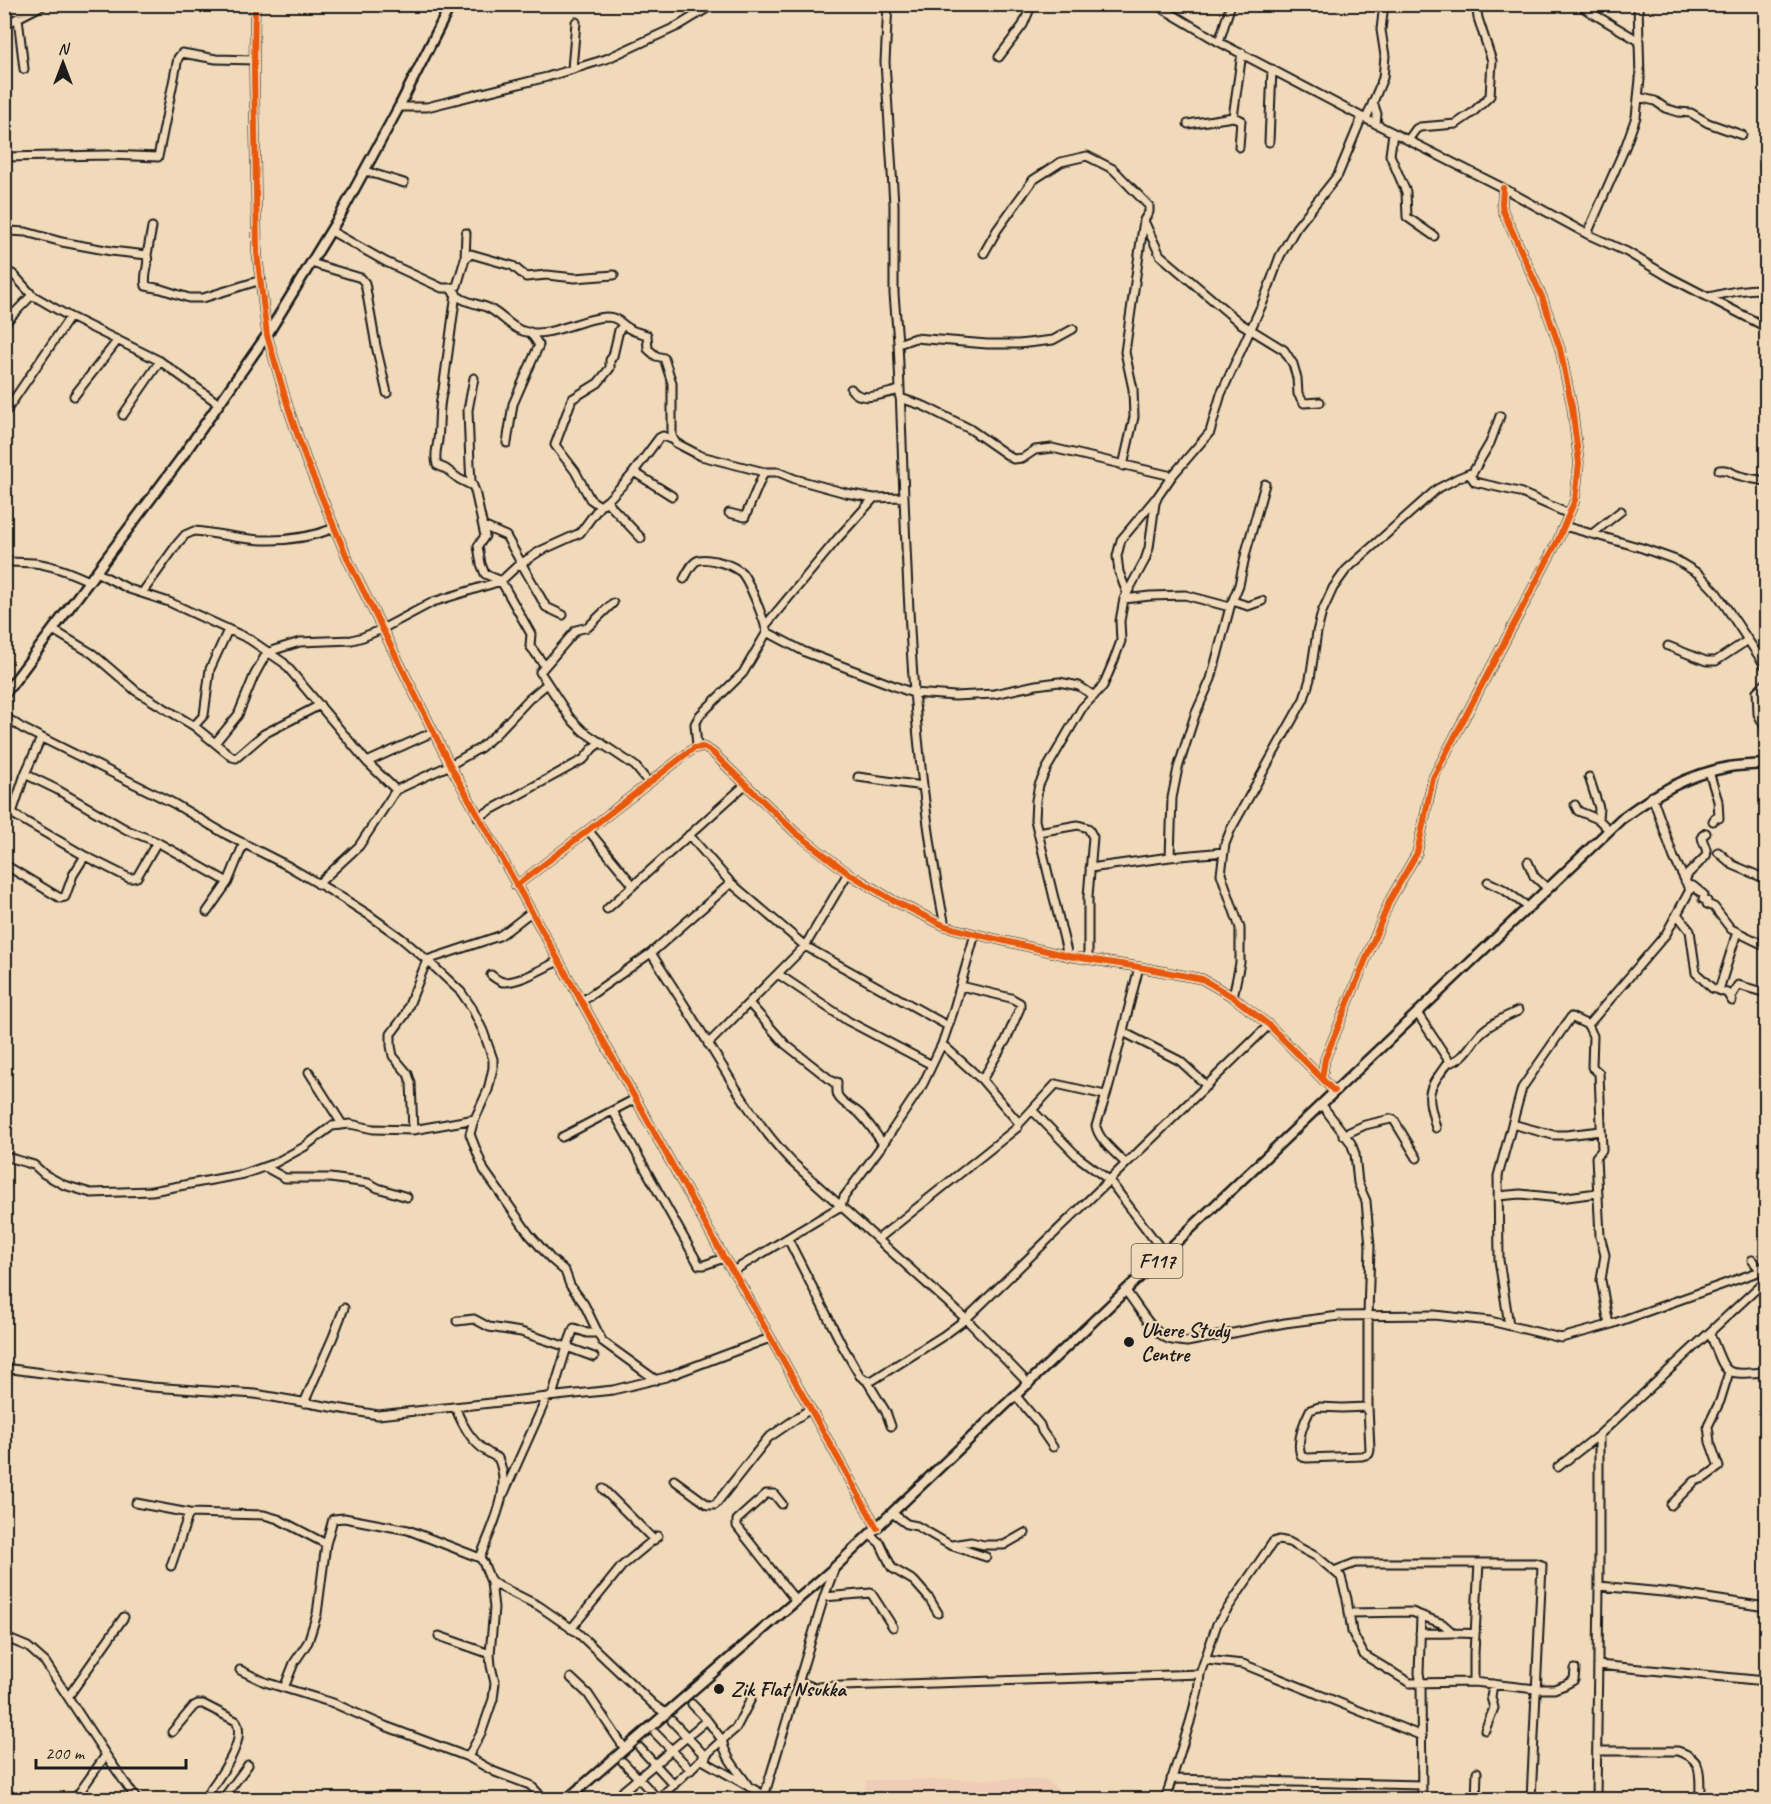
<svg xmlns="http://www.w3.org/2000/svg" width="1771" height="1804" font-family="Caveat,sans-serif">
	<style>
		.built { fill: #efccb5 }
		.lines { fill: none; stroke-linecap: round; stroke-linejoin: round }
		.minor-casing { stroke: #1c1c1c; stroke-width: 11 }
		.major-casing { stroke: #1c1c1c; stroke-width: 13 }
		.minor { stroke: #f1daba; stroke-width: 7 }
		.major { stroke: #f1daba; stroke-width: 8 }
		.cycleway-casing { stroke: #f1daba; stroke-width: 10 }
		.cycleway { stroke: #e8590c; stroke-width: 6 }
		.poi-dot { fill: #1c1c1c; stroke: #f1daba; stroke-width: 2 }
		.labels { text-anchor: middle; dominant-baseline: central; stroke-width: 4.5; stroke-linejoin: round; paint-order: stroke }
		.shield { fill: #f1daba; stroke: #5c554b; stroke-width: 1.5 }
		.shield-label { font-size: 20px; font-weight: bold; fill: #1c1c1c }
		.poi-label { font-size: 21px; font-weight: bold; fill: #1c1c1c; stroke: #f1daba; text-anchor: start }
	</style>
	<rect width="100%" height="100%" fill="#f1daba"/>
	<filter id="ink" filterUnits="userSpaceOnUse"><feTurbulence type="fractalNoise" baseFrequency=".0167" numOctaves="2"/><feDisplacementMap in="SourceGraphic" scale="12" xChannelSelector="R" yChannelSelector="G"/><feConvolveMatrix kernelMatrix="1 2 1 2 8 2 1 2 1" color-interpolation-filters="sRGB"/></filter>
	<g filter="url(#ink)">
		<path class="built" d="M 1045,1779 L 1069,1799 L 865,1799 L 866,1780 Z"/>
		<g class="lines">
			<g class="minor-casing">
				<path id="minor" d="M 255,4 L 254,68 L 257,253 L 267,335 L 289,410 L 306,460 L 349,562 L 450,765 L 724,1258 L 736,1276 L 877,1528
					M 888,4 L 885,62 L 894,204 L 894,294 L 898,342 C 907,537 906,734 945,926
					M 1155,4 L 1219,42 L 1362,117 L 1503,188 L 1587,234 L 1627,252 L 1669,277 L 1766,327
					M 1580,4 L 1587,10 L 1639,41
					M 4,10 L 29,11
					M 18,18 L 24,69
					M 4,25 L 45,4
					M 1219,42 L 1231,4
					M 999,57 L 1023,25 L 1032,4
					M 572,69 L 576,22
					M 1638,97 L 1655,101 L 1665,108 L 1678,112 L 1691,113 L 1708,123 L 1742,135
					M 1373,102 L 1377,114 L 1376,124
					M 399,107 L 427,107 L 547,77 L 606,59 L 678,26 L 714,4
					M 1233,117 L 1241,120 L 1239,147
					M 1366,119 L 1383,78 L 1385,56 L 1381,30 L 1384,4
					M 1188,124 L 1233,117 L 1242,53
					M 1393,133 L 1390,155 L 1406,192 L 1407,217 L 1434,236
					M 1408,140 L 1416,129 L 1420,127 L 1456,124 L 1472,113 L 1490,96 L 1492,61 L 1478,18 L 1476,4
					M 1269,142 L 1272,69
					M 4,157 L 108,155 L 158,157 L 178,58 L 182,53 L 216,59 L 254,60
					M 365,171 L 404,183
					M 1145,223 L 1160,255 L 1240,323 L 1284,350 L 1293,364 L 1297,378 L 1298,394 L 1304,403 L 1320,402
					M 331,231 L 386,262 L 442,288 L 450,288 L 457,286 L 465,259 L 471,254 L 513,266 L 526,277 L 547,275 L 575,278 L 614,275
					M 4,232 L 9,231 L 26,232 L 62,242 L 111,251 L 147,255 C 150,265 143,275 146,286 L 161,289 L 189,298 L 203,298 L 261,280
					M 1587,234 L 1626,145 L 1636,117 L 1640,79 L 1638,4
					M 984,253 L 997,230 L 1033,180 L 1061,162 L 1087,156 L 1113,169 L 1149,206 L 1149,212 L 1144,220 L 1125,352 L 1133,389 L 1134,417 L 1123,466
					M 147,255 L 152,227
					M 465,259 L 466,233
					M 311,263 L 361,278 L 365,283 L 376,346 L 387,393
					M 4,269 L 14,275 L 32,295 L 70,317 L 160,361 L 219,404
					M 450,288 C 460,302 471,302 486,307 C 499,312 508,325 520,330 C 547,341 579,318 606,317 C 619,317 620,324 630,329 C 634,332 642,333 647,335 L 648,349 L 656,356 L 664,358 L 672,383 L 672,436 L 674,440
					M 456,293 L 443,390 C 438,406 440,423 438,440 C 437,449 434,455 437,465 L 446,469 L 459,479 L 473,486
					M 1709,297 C 1728,292 1746,288 1766,289
					M 4,324 L 32,295
					M 898,344 L 915,338 L 987,344 L 1019,344 L 1053,340 L 1073,329
					M 474,378 L 468,410 L 470,465 L 471,481 L 475,491 L 485,536 L 478,546 L 481,564 L 485,574 L 501,581 L 531,634 L 530,646 L 545,666
					M 851,389 C 861,404 885,393 900,390
					M 74,396 L 118,340
					M 900,398 L 924,406 L 970,429 L 1013,459 L 1023,458 L 1035,450 L 1052,448 L 1172,476
					M 4,414 L 70,317
					M 123,415 L 160,361
					M 507,443 L 513,404 L 539,345 L 530,332
					M 1719,470 C 1728,469 1730,472 1737,475 C 1747,478 1757,480 1766,481
					M 634,472 L 672,496
					M 1469,474 L 1475,482 L 1519,492 L 1569,514
					M 600,506 L 590,499 L 575,471 L 555,445 L 572,399 L 598,383 L 610,368 L 610,360 L 613,356 L 619,330 L 624,325
					M 729,513 L 745,517 L 764,472
					M 483,526 L 506,536 L 546,607 L 563,615
					M 1564,526 L 1642,548 L 1676,560 L 1699,574 L 1716,592 L 1766,667
					M 1592,534 L 1621,511
					M 641,538 L 608,503 L 608,500 L 630,477 L 659,438 L 663,436 L 674,440 L 676,443 L 701,456 L 764,472 L 778,472 L 795,479 L 846,493 L 874,498
					M 4,561 C 14,563 24,562 34,563 C 53,565 72,573 89,581
					M 96,572 L 129,589 L 169,602 L 249,639 L 284,663 L 367,762 L 396,790
					M 684,579 C 693,562 695,556 715,561 C 725,563 733,566 741,572 C 749,580 764,620 767,632 L 805,652 L 913,693 L 955,696 L 994,694 L 1036,685 L 1059,682 L 1079,686 L 1094,696
					M 142,593 L 178,543 L 185,535 L 194,531 C 219,533 245,541 270,540 C 292,540 314,536 335,528
					M 1127,593 L 1119,572 L 1117,556 L 1121,540 L 1155,499
					M 1124,599 L 1150,596 L 1185,595 L 1230,607 L 1211,679 L 1195,715 L 1178,768 L 1172,798 L 1170,857
					M 1233,601 L 1248,606 L 1262,601
					M 613,603 L 588,627 L 576,630 L 540,672 L 570,718 L 583,731 L 635,766 L 649,783
					M 1230,607 L 1239,585 L 1246,552 L 1265,484
					M 765,626 L 838,538 L 874,498 L 904,497
					M 53,630 L 93,654 L 136,691 L 194,726 L 232,757 L 236,758 L 264,734 L 320,705
					M 1668,646 L 1706,661 L 1716,661 L 1748,640
					M 1766,683 L 1757,691 L 1758,714 L 1766,729
					M 4,716 L 22,728 L 173,803 L 227,835 L 288,866 L 336,894 L 369,915 L 401,938 L 427,960 L 461,992 L 472,1008 L 483,1031 L 493,1059 L 493,1068 L 488,1090 L 473,1123 L 470,1134 L 484,1170 L 529,1234 L 551,1259 L 565,1271 L 570,1285 L 584,1304 L 602,1341 L 656,1380
					M 194,726 L 204,715 L 210,669 L 228,630
					M 215,743 L 238,715 L 254,676 L 265,656 L 274,650 L 300,642 L 352,640 L 363,637 L 382,629 L 433,602 L 501,581 L 516,567 L 540,551 L 580,533 L 600,506 L 608,500
					M 697,746 L 695,724 L 700,715 L 743,673 L 767,632
					M 367,762 L 433,732
					M 1709,772 L 1718,801 L 1719,818 L 1715,818 L 1713,821
					M 25,774 L 56,789 L 127,830 L 157,842 L 228,882
					M 858,777 L 923,786
					M 1589,777 L 1599,808 L 1598,819 L 1609,830
					M 1575,805 L 1578,811 L 1598,819
					M 4,809 L 85,856 L 129,878 L 133,878 L 137,877 L 157,842
					M 12,813 L 25,774 L 41,738
					M 478,817 L 584,759 L 593,748 L 601,742
					M 588,830 L 633,885
					M 1038,832 L 1078,825 L 1088,828 L 1093,837 L 1088,896 L 1088,959
					M 689,835 L 731,883 L 805,946 L 948,1026
					M 1718,852 L 1733,865 L 1766,879
					M 1528,862 L 1534,876 L 1548,889
					M 4,867 L 7,866 L 60,898 L 65,897 L 73,875 L 85,856
					M 1090,868 L 1170,857 L 1224,852
					M 1685,881 L 1688,874 L 1706,856 C 1709,849 1702,844 1702,836 L 1706,833
					M 1488,882 L 1503,889 L 1528,907
					M 318,884 L 359,846 L 396,790 L 450,765 L 480,748 L 496,734 L 529,699 L 547,684
					M 1687,885 L 1693,886 L 1704,895 L 1703,899 L 1707,901 L 1707,904 L 1714,907 L 1731,929 L 1766,946
					M 516,886 L 694,748 L 703,747 L 712,752 L 796,833 L 848,873 L 894,901 L 945,926 L 975,934 L 1068,956 L 1139,967 L 1202,979 L 1233,997 L 1269,1025 L 1334,1091
					M 607,909 L 745,785
					M 207,912 L 228,882 L 244,843
					M 1677,914 L 1690,931 L 1696,973 L 1712,988 L 1727,993 L 1732,1001
					M 651,953 C 671,984 691,1015 710,1046 C 735,1087 759,1128 792,1162 L 966,1319 L 1029,1384
					M 1068,956 L 1035,820 L 1036,800 L 1039,785 L 1047,768 L 1082,708 L 1103,686 L 1114,660 L 1121,641 L 1120,621 L 1124,599 L 1145,560 L 1149,548 L 1155,503 L 1158,496 L 1172,476 L 1210,432 L 1221,394 L 1264,300 L 1280,256 L 1296,228 L 1338,175 L 1362,117
					M 778,974 L 848,1021 L 932,1065
					M 491,975 C 495,978 498,981 503,982 C 519,983 544,968 558,961
					M 961,986 L 1011,998 L 1020,1003 L 1020,1008 L 1006,1040 L 982,1080
					M 1719,990 L 1737,932
					M 1233,997 L 1240,963 L 1240,928 L 1221,874 L 1225,844 L 1231,829 L 1304,699 L 1310,679 L 1317,632 L 1322,612 L 1333,588 L 1346,570 L 1437,489 L 1458,478 L 1473,472 L 1490,443 L 1500,416
					M 1730,998 L 1738,985 L 1766,993
					M 581,1002 L 651,953 L 731,883
					M 749,1003 L 785,1044 L 837,1085
					M 1417,1013 L 1449,1061 L 1452,1062 C 1467,1057 1472,1041 1483,1031 C 1493,1022 1505,1017 1518,1011
					M 1588,1025 L 1666,934 L 1690,890 L 1674,858 L 1652,796
					M 1123,1032 L 1180,1061 L 1207,1086
					M 708,1044 L 805,946 L 848,873
					M 309,1072 L 342,1124
					M 1322,1078 L 1325,1059 L 1390,900 L 1417,853 L 1433,778 L 1558,540 L 1575,500 L 1579,463 L 1572,407 L 1560,349 L 1542,297 L 1503,211 L 1502,204 L 1503,188
					M 837,1082 C 837,1087 836,1092 838,1096 C 843,1105 853,1107 860,1114 C 869,1123 876,1134 883,1144
					M 1321,1104 L 1351,1143 L 1355,1154 L 1358,1183 L 1366,1201 L 1370,1246 L 1368,1316 L 1368,1407 L 1370,1450 L 1369,1454 L 1362,1456 L 1307,1458 L 1302,1457 C 1295,1444 1304,1422 1310,1410 L 1319,1407 L 1342,1408 L 1368,1407
					M 613,1111 L 699,1265 L 704,1265 L 724,1258
					M 1033,1111 L 1078,1157 L 1109,1180 L 1165,1254
					M 1512,1124 L 1553,1135 L 1566,1135 L 1601,1131
					M 1018,1125 L 1056,1084 L 1105,1095
					M 1436,1128 C 1426,1090 1426,1093 1449,1061
					M 413,1130 L 411,1083 L 408,1074 L 393,1056 L 391,1046 L 391,1034 L 405,1015 L 427,960 L 499,936 L 508,930 L 531,912
					M 1343,1135 L 1365,1125 L 1391,1119 L 1394,1120 L 1417,1158
					M 562,1137 L 635,1099
					M 4,1156 L 34,1165 L 44,1174 L 64,1185 L 91,1193 L 152,1191 L 244,1174 L 275,1163 L 304,1147 L 332,1126 L 350,1124 L 373,1129 L 413,1130 L 475,1119
					M 1126,1164 C 1116,1153 1099,1141 1096,1126 L 1109,1086 L 1139,967
					M 265,1167 L 285,1178 L 330,1178 L 368,1183 L 378,1188 L 407,1197
					M 1498,1196 L 1520,1194 L 1560,1198 L 1597,1193
					M 788,1239 L 842,1345 L 860,1376 L 867,1381 L 873,1380 L 943,1336 L 966,1319 L 1269,1025
					M 878,1239 L 1018,1127 L 1018,1122 L 982,1080 L 942,1044
					M 1752,1260 L 1764,1274
					M 733,1271 L 841,1206 L 844,1197 L 883,1144 L 923,1084 L 942,1044 L 953,1012 L 975,934
					M 1126,1291 C 1136,1304 1153,1333 1168,1339 C 1173,1341 1181,1341 1187,1342 L 1285,1323 L 1339,1316 L 1434,1315 L 1490,1321 L 1561,1338 L 1609,1325 L 1766,1269
					M 457,1321 L 474,1319 L 489,1327 L 521,1332 L 567,1347 L 552,1396
					M 1509,1325 L 1499,1260 L 1498,1176 L 1522,1088 L 1571,1017 L 1588,1025 L 1593,1036 L 1592,1067 L 1599,1073 L 1602,1150 L 1596,1157 L 1600,1236 L 1605,1255 L 1601,1280 L 1609,1325
					M 1710,1334 C 1728,1376 1720,1375 1766,1372
					M 594,1357 L 567,1347 L 574,1328 L 587,1333 L 597,1333
					M 4,1368 L 151,1387 L 255,1394 L 378,1415 L 613,1390 L 666,1377 L 770,1338
					M 867,1381 L 886,1412 L 891,1426
					M 1016,1396 L 1040,1425 L 1042,1431 L 1053,1447
					M 304,1403 L 333,1337 L 344,1308
					M 455,1407 C 464,1429 475,1448 498,1458 C 513,1490 491,1528 480,1558
					M 1558,1467 L 1599,1435
					M 674,1480 L 704,1502 L 708,1505 L 715,1505 L 768,1438 L 810,1409
					M 603,1489 L 654,1540
					M 504,1493 L 547,1397
					M 136,1503 L 189,1513 L 264,1515 L 278,1519 L 326,1544
					M 782,1504 L 774,1494 L 766,1494 L 737,1520 L 737,1526 L 796,1601
					M 1671,1505 L 1695,1481 L 1704,1478 L 1719,1467 L 1710,1442 L 1708,1426 L 1720,1401 L 1729,1372
					M 892,1513 L 907,1524 L 917,1526 L 950,1545 L 986,1557
					M 870,1535 L 880,1543 L 892,1568 L 914,1581 L 929,1598 L 938,1613
					M 952,1545 L 971,1542 L 984,1545 L 1004,1545 L 1025,1533
					M 171,1566 L 189,1513
					M 1334,1571 L 1355,1563 L 1536,1563 L 1542,1565 L 1531,1800
					M 1599,1586 L 1673,1593 L 1766,1607
					M 824,1597 L 871,1593 L 893,1627
					M 1349,1613 L 1412,1612 L 1443,1624 L 1452,1632
					M 1421,1616 L 1419,1673 L 1421,1684 L 1422,1800
					M 571,1629 L 622,1566 L 658,1536
					M 1420,1633 C 1439,1634 1457,1632 1475,1634
					M 439,1636 L 490,1654
					M 4,1637 L 28,1647 L 45,1662 L 106,1755 L 137,1800
					M 1206,1660 L 1243,1664 L 1422,1736
					M 1598,1665 L 1766,1681
					M 240,1670 L 265,1682 L 333,1703 L 385,1726 L 468,1757 L 495,1772 L 530,1785 L 539,1794 L 548,1800
					M 571,1678 L 588,1694 L 625,1749
					M 799,1682 L 813,1687 L 1200,1674
					M 1474,1682 L 1474,1653 L 1479,1563
					M 284,1688 L 294,1663 L 308,1642 L 317,1614 L 326,1544 L 333,1519 L 344,1518 L 408,1530 L 480,1558 L 483,1562 L 491,1582
					M 68,1697 L 124,1617
					M 692,1704 L 707,1720
					M 672,1721 L 706,1757
					M 1485,1730 L 1494,1708 L 1491,1697 L 1493,1684
					M 172,1732 L 194,1706 L 198,1704 L 203,1704 L 236,1721 C 248,1743 215,1782 203,1800
					M 655,1733 L 691,1770
					M 640,1748 L 674,1785
					M 1597,1751 L 1678,1751 C 1705,1759 1699,1777 1700,1800
					M 468,1757 L 482,1731 L 493,1699 L 495,1683 L 491,1666 L 490,1654 L 494,1608 L 491,1582 L 539,1606 L 578,1633 L 654,1705 L 667,1714
					M 702,1760 L 764,1795
					M 623,1762 L 658,1799
					M 1171,1779 L 1422,1785
					M 749,1787 C 739,1771 726,1760 722,1740 L 736,1728 L 751,1699
					M 74,1800 L 106,1755
					M 222,1800 L 248,1765
					M 625,1800 L 622,1796 L 623,1791 L 707,1720 L 722,1740 L 657,1800
					M 763,1800 L 824,1597 L 835,1567
					M 1165,1800 L 1190,1722 L 1198,1691 L 1200,1674 L 1217,1624 L 1273,1542 L 1279,1540 L 1289,1542 L 1317,1557 L 1341,1577 L 1347,1599 L 1352,1632 L 1364,1655 L 1410,1683 L 1474,1682 L 1536,1689 L 1554,1689 L 1565,1685 L 1574,1680 L 1575,1669
					M 1476,1800 L 1477,1772
					M 1596,1800 L 1599,1586 L 1599,1435 L 1766,1280"/>
			</g>
			<g class="major-casing">
				<path id="major" d="M 4,695 L 179,461 L 267,335 L 342,212 L 399,107 L 451,4
					M 566,1800 L 835,1567 L 1621,819 C 1655,794 1686,775 1729,767 C 1741,765 1754,765 1766,764"/>
			</g>
			<use href="#minor" class="minor"/>
			<use href="#major" class="major"/>
			<g class="cycleway-casing">
				<path id="cycleway" d="M 255,4 L 254,68 L 257,253 L 267,335 L 289,410 L 306,460 L 349,562 L 450,765 L 724,1258 L 736,1276 L 877,1528
					M 516,886 L 694,748 L 703,747 L 712,752 L 796,833 L 848,873 L 894,901 L 945,926 L 975,934 L 1068,956 L 1139,967 L 1202,979 L 1233,997 L 1269,1025 L 1334,1091
					M 1322,1078 L 1325,1059 L 1390,900 L 1417,853 L 1433,778 L 1558,540 L 1575,500 L 1579,463 L 1572,407 L 1560,349 L 1542,297 L 1503,211 L 1502,204 L 1503,188"/>
			</g>
			<use href="#cycleway" class="cycleway"/>
		</g>
	</g>
	<g class="poi-dot">
		<circle cx="1129" cy="1342" r="6"/>
		<circle cx="719" cy="1689" r="6"/>
	</g>
	<g class="labels">
		<rect class="shield" x="1131.5" y="1244" width="51" height="34" rx="4.5"/>
		<g class="shield-label">
			<text x="1157" y="1261">F117</text>
		</g>
		<g class="poi-label">
			<text x="1141" y="1330">Uhere Study<tspan x="1141" dy="24">Centre</tspan></text>
			<text x="731" y="1689">Zik Flat Nsukka</text>
		</g>
	</g>
	<rect width="1771" height="1804" fill="none" stroke="#f1daba" stroke-width="24"/>
	<rect x="12" y="12" width="1747" height="1780" fill="none" stroke="#1c1c1c" stroke-width="2" filter="url(#ink)"/>
	<g transform="translate(63 63)" stroke="#f1daba" stroke-width="4.5" paint-order="stroke">
	<path d="M0-4.5L10 22L0 15L-10 22Z" fill="#1c1c1c"/>
	<text y="-9" font-size="16" font-weight="bold" text-anchor="middle" fill="#1c1c1c">N</text>
	</g>
	<path d="M36 1759v9h150v-9" fill="none" stroke="#1c1c1c" stroke-width="3"/>
	<text x="45" y="1759" font-size="18" fill="#1c1c1c" stroke="#f1daba" stroke-width="4.5" paint-order="stroke">200 m</text>
</svg>
